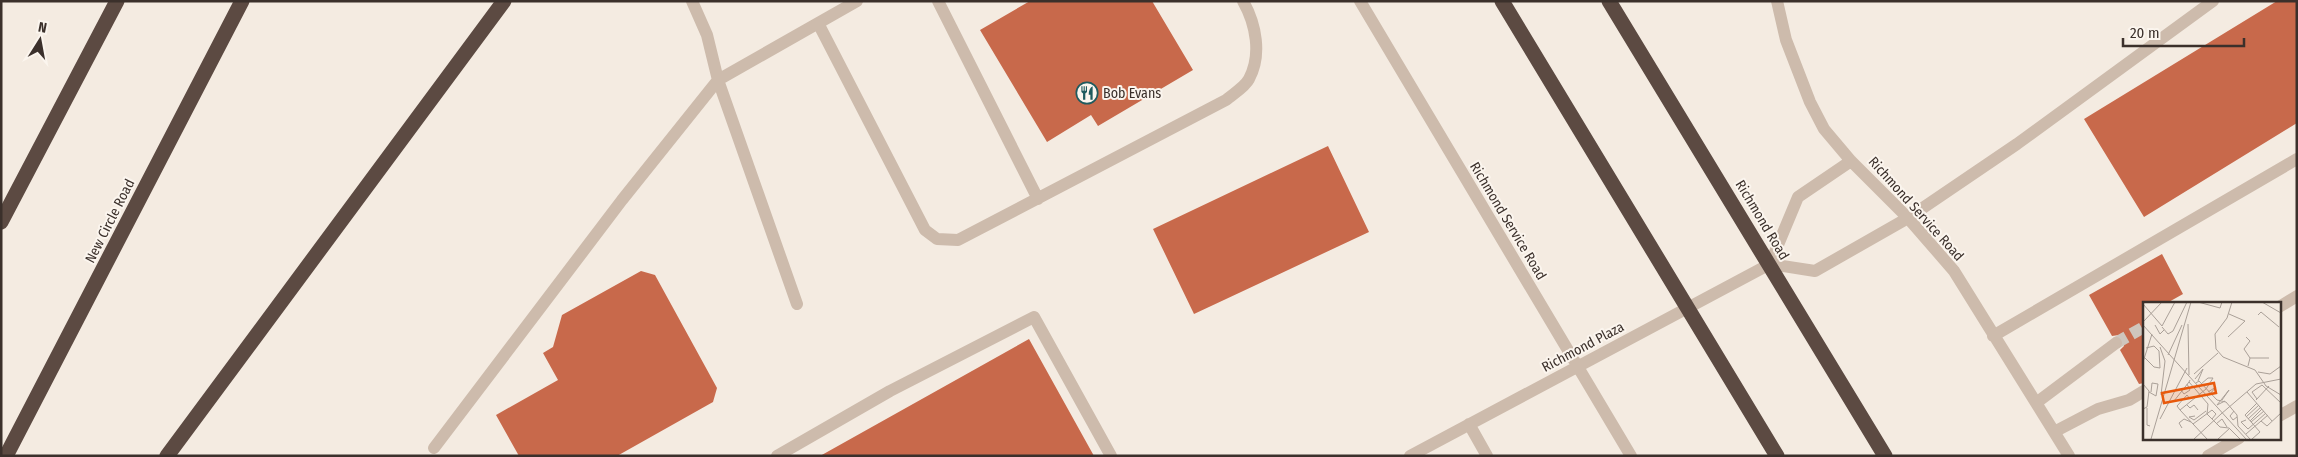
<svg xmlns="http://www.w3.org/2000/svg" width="2298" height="457" font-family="'Fira Sans Condensed',sans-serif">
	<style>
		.building { fill: #c8694b }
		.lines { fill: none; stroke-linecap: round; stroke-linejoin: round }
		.minor-tunnel { stroke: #cfc6bd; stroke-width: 12; stroke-dasharray: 12 6; stroke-linecap: butt }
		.minor { stroke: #cdbbac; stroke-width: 12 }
		.highway { stroke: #5c4a42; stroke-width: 15 }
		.labels { text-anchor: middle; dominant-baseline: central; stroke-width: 4; stroke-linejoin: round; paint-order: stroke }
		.poi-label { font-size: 14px; fill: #3b302b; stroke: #fbf5ee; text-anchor: start }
		.street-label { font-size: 14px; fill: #3b302b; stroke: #fbf5ee }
		.inset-road { fill: none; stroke: #aaa098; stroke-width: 1 }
		.view { fill: #e8590c; fill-opacity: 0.15; stroke: #e8590c; stroke-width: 2.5 }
		.inset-edge { fill: none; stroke: #3b302b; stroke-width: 2.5 }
	</style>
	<rect width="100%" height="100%" fill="#f4ebe1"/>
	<path class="building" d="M 1030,1 L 1152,1 L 1193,70 L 1098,126 L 1091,115 L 1047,142 L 980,30 Z
		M 2277,1 L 2297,1 L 2297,123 L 2144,217 L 2084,119 Z
		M 1328,146 L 1369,232 L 1194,314 L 1153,229 Z
		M 2162,254 L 2183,294 L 2167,303 L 2144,303 L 2144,383 L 2139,384 L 2120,350 L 2124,346 L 2123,339 L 2119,335 L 2112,336 L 2089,295 Z
		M 641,271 L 655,275 L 717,388 L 713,402 L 617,456 L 519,456 L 496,415 L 558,380 L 543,353 L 553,347 L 562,315 Z
		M 1029,339 L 1094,456 L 820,456 Z"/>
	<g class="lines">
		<path class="minor-tunnel" d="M 2116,343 L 2144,327"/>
		<path class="minor" d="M 692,1 L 707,35 L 718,80 L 797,304
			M 938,1 L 1038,199
			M 1360,1 L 1631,456
			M 1777,1 L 1786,40 L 1810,102 L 1824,129 L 1851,161 L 1908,218 L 1954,271 L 2069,456
			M 818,23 L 925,230 L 937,239 L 958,240 L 1226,100 C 1233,94 1245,87 1249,79 C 1262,55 1256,24 1243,1
			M 1770,264 L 1815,271 L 1908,218 L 2017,144 L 2213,1
			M 1770,264 L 1798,197 L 1851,161
			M 2279,307 L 2297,296
			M 1993,336 L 2297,159
			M 2036,403 L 2116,343
			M 2279,416 L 2297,406
			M 1469,424 L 1487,456
			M 2054,432 L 2098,409 L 2129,400 L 2144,391
			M 434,448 L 622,200 L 718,80 L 857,1
			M 777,456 L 890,391 L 1034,317 L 1111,456
			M 1410,456 L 1770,264
			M 2208,456 L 2239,438"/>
		<path class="highway" d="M 1502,1 L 1777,456
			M 1609,1 L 1885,456
			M 1,222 L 117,1
			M 6,456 L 242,1
			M 167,456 L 504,1"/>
	</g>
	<defs>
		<g id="restaurant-ring" transform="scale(1.125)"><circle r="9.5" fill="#fbf5ee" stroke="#1f5a5e" stroke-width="1.5"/><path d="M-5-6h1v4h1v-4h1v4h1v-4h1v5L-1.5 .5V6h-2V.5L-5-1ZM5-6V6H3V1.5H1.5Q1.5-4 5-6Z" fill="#1f5a5e"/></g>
	</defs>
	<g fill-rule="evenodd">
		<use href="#restaurant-ring" x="1087" y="93"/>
	</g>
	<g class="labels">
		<g class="poi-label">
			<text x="1103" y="93">Bob Evans</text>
		</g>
		<g class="street-label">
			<text transform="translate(1916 209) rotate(48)">Richmond Service Road</text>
			<text transform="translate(1762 220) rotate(59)">Richmond Road</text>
			<text transform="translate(110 221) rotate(-63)">New Circle Road</text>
			<text transform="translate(1508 221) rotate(59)">Richmond Service Road</text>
			<text transform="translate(1583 347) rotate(-28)">Richmond Plaza</text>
		</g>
	</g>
	<g transform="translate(2143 302)">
		<rect width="138" height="138" fill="#f4ebe1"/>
		<path class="inset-road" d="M 55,0 L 77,6 L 79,0M 89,0 L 84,16 L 72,32 L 73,47 L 80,55 L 112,68 L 123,84 L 138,93M 119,0 L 138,11M 0,2 L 19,24 L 32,0M 115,13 L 118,10 L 136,25M 0,20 L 19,0M 45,22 L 46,73M 0,23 L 26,52M 12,23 L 17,32 L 21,28M 19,25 L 25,32 L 30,29 L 44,0M 85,35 L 102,19 L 86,12M 103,35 L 107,39 L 101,47 L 107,56 L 105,64M 17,45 L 22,59 L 18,93M 26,52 L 103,137M 25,53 L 39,23M 1,55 L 11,65 L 17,66 L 16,49 L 11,44 L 3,46M 107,56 L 126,56M 0,60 L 9,32M 115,70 L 127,72 L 138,64M 51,72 L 75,51M 52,77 L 60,67 L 55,79M 47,78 L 46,80 L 65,102 L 64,112 L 77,125 L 86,126 L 97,137M 53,81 L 56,79 L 74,98 L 83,100 L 94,113 L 95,124 L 107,137M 0,82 L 6,89 L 4,105 L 0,107M 38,88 L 41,92 L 47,88 L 44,82M 6,90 L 13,94 L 15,82 L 9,81 L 8,90M 65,90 L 73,85 L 67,92M 104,90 L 129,119M 47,97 L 44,93 L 34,104 L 37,108 L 63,87 L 70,76 L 65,76 L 58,82M 114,97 L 109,90 L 119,83 L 138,101M 79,98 L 86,88 L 74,103 L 82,99M 113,98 L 126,84M 31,99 L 46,80M 44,103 L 47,106 L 51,103 L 55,108M 4,106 L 4,123 L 7,124M 37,108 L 64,137M 91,109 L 87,114 L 90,118 L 94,115M 78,112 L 113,82 L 138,77M 52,114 L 46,115 L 51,118 L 63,109M 103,115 L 116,103M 17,117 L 44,66M 105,117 L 118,105M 103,118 L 98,120 L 105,127 L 123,111M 107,119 L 119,107M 118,119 L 124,124 L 138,111M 108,120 L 121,109M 50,122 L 69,108 L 73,112 L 69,117M 73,122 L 79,117 L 84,125M 39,126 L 36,121 L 41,117 L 48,120M 103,132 L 125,113M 8,137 L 48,0M 51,137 L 78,112M 75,137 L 87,126M 109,137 L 117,130 L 102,113 L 114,101"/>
		<path class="view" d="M 71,81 L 73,91 L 21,101 L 19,91 Z"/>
		<rect width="138" height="138" class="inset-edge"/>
	</g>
	<rect width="2298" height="457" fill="none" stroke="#3b302b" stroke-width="5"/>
	<g transform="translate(40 40) rotate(11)" stroke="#fbf5ee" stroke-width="4" paint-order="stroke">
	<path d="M0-4L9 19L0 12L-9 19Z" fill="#3b302b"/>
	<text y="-8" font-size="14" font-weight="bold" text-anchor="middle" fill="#3b302b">N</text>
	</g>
	<path d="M2123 38v8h121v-8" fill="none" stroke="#3b302b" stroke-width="2.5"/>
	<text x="2130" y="38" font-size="15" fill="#3b302b" stroke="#fbf5ee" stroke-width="4" paint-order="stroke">20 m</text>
</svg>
